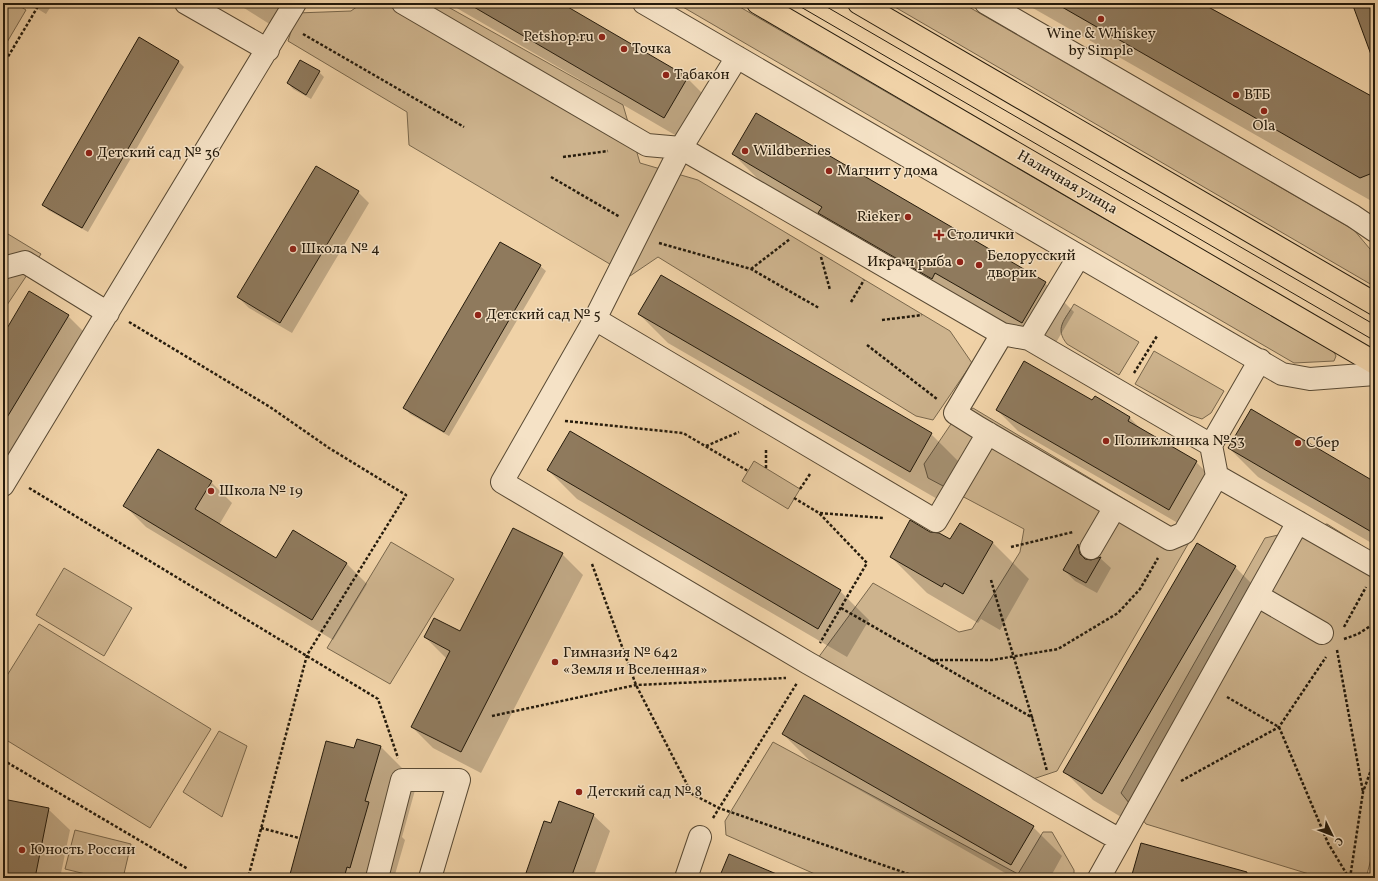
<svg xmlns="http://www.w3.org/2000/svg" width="1378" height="881" font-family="Vollkorn,serif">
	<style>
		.green { fill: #cdb38d; stroke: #79674c }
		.shadow { fill: #0003 }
		.building { fill: #8f7a5d; stroke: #251b0c }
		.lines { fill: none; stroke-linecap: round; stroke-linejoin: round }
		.minor-casing { stroke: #584933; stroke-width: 24 }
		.major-casing { stroke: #251b0c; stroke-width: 24 }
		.path { stroke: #251b0c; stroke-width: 2.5; stroke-dasharray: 3 2; stroke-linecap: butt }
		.minor { stroke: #f5e2c6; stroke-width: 22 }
		.major { stroke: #f0d2a7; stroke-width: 22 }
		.tram { stroke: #251b0c; stroke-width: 1 }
		.poi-dot { fill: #8f2418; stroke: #f5e2c6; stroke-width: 1.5 }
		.labels { text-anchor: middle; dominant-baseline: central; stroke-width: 3; stroke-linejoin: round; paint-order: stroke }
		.poi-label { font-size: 15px; fill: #251b0c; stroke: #f5e2c6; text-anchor: start }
		.street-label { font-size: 15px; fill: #251b0c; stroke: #f5e2c6 }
	</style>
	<rect width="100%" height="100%" fill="#f0d2a7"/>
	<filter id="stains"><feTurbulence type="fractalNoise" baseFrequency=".005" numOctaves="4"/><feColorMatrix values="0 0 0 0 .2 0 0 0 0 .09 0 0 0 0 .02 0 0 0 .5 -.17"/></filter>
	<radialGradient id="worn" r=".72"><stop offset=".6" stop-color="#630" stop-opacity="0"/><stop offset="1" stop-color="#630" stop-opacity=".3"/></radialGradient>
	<path class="green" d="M 3,3 L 15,3 L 26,10 L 3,49 Z
		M 362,3 L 441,3 L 623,105 L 640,163 L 698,180 L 950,331 L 972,363 L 933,420 L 916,416 L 658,257 L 630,276 L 409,145 L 407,112 L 288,41 L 297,13 L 351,11 Z
		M 676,3 L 733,3 L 1334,352 L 1336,356 L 1334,361 L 1294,363 Z
		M 888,3 L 962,3 L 1354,230 L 1375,255 L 1375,284 L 1372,285 Z
		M 3,231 L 41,254 L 3,311 Z
		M 1074,304 L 1139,342 L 1119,375 L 1067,344 C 1054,328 1065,320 1074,304 Z
		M 1154,351 L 1224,391 L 1211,413 L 1202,419 L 1190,415 L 1135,384 Z
		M 973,408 L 1191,539 L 1057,771 L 1006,788 L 818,658 L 873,583 L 959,632 L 972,629 L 1020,552 L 1024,529 L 928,478 L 924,464 L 953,421 Z
		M 754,461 L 800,489 L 788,509 L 742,481 Z
		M 1327,524 L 1375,554 L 1375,844 L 1366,878 L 1322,878 L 1146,824 L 1121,793 L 1265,538 Z
		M 391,542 L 454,579 L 390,684 L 327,648 Z
		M 64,568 L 132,608 L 104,656 L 36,615 Z
		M 39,624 L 211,729 L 150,828 L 3,738 L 3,682 Z
		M 219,731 L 247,746 L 222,817 L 183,792 Z
		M 773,742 L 1018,874 L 1043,832 L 1052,832 L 1074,870 L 1074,878 L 824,878 L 726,835 L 725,821 Z
		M 75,830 L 131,844 L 123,878 L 102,878 L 65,869 Z"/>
	<path class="shadow" d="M 28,3 L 53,3 L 46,14 Z
		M 236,3 L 295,3 L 279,30 Z
		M 448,3 L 559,3 L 687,78 L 716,107 L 694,146 Z
		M 1024,3 L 1202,3 L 1375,99 L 1375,203 Z
		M 139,39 L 179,62 L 184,67 L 88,232 L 48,210 L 43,204 Z
		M 319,72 L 324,77 L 311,99 L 293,89 L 288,83 Z
		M 733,154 L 1045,283 L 1074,312 L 1051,351 L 762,183 Z
		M 358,192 L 369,203 L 292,333 L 249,308 L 238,297 Z
		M 540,266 L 546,271 L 449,436 L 410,414 L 405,408 Z
		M 639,314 L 931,434 L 960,463 L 939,500 L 668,343 Z
		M 68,316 L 97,345 L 20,472 L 3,461 L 3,336 Z
		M 1095,397 L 1130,418 L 1143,431 L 1196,462 L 1217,483 L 1190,530 L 1018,431 L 997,410 L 1093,402 Z
		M 1229,448 L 1375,483 L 1375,545 L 1258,477 Z
		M 548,470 L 840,591 L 869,620 L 847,657 L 577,499 Z
		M 211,482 L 232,503 L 219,525 L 276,559 L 346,563 L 367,584 L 333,640 L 146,527 L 125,506 Z
		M 930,533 L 950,540 L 993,543 L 1029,579 L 1000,630 L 981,619 L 978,623 L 927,593 L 891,557 Z
		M 1078,545 L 1089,556 L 1090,561 L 1100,558 L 1111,568 L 1097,593 L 1075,581 L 1064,570 Z
		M 562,554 L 583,575 L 481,773 L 433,748 L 412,727 L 447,659 L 425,637 L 461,633 Z
		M 1235,567 L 1264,596 L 1131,823 L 1093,800 L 1064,771 Z
		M 783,734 L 1033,827 L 1062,856 L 1050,878 L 1014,878 L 812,763 Z
		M 380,746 L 417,783 L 402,837 L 405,840 L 394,878 L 290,878 L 355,750 Z
		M 3,800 L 48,809 L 70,830 L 60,878 L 3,878 Z
		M 593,815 L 610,831 L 593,878 L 532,878 L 527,872 Z
		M 1142,844 L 1264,878 L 1132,878 Z"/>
	<path class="building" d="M 467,3 L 561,3 L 688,77 L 664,118 Z
		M 1055,3 L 1201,3 L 1375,98 L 1375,172 L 1360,178 Z
		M 1352,3 L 1375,3 L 1375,59 L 1373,60 Z
		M 139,37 L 179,61 L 82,228 L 42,205 Z
		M 300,60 L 320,71 L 306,95 L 287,83 Z
		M 756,113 L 1046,282 L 1022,323 L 935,273 L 932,279 L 818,213 L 822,207 L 732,154 Z
		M 316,166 L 359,191 L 280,323 L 237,297 Z
		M 500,242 L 541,265 L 444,432 L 403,408 Z
		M 661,275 L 932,433 L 910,472 L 638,314 Z
		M 29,291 L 69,315 L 3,424 L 3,335 Z
		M 1024,361 L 1092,400 L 1095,396 L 1130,417 L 1128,421 L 1197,461 L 1169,510 L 996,410 Z
		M 1251,409 L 1375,482 L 1375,534 L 1228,448 Z
		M 570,431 L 841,590 L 818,629 L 547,470 Z
		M 158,449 L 212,481 L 195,509 L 276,558 L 293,530 L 347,563 L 312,620 L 123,506 Z
		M 910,520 L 930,532 L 939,533 L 950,539 L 960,523 L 993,542 L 963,594 L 944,583 L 942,587 L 890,557 Z
		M 513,528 L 563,553 L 461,752 L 411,727 L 450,651 L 424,637 L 434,618 L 460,631 Z
		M 1197,543 L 1236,566 L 1102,794 L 1063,772 Z
		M 1078,544 L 1080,554 L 1085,559 L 1091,560 L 1101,557 L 1086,583 L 1063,570 Z
		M 804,695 L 1034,826 L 1011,865 L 782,734 Z
		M 357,739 L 381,746 L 365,801 L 369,802 L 350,868 L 347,867 L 344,878 L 289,878 L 326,741 L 354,748 Z
		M 3,799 L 49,808 L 35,878 L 3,878 Z
		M 559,801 L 594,814 L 571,878 L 542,878 L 526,873 L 544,821 L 551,823 Z
		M 1141,843 L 1247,872 L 1246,878 L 1131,878 Z
		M 729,854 L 786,878 L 719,878 Z"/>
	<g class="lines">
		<g class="minor-casing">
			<path id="minor" d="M 186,3 L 268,50
				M 403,3 L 647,145 L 681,148 L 595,319 L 502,482 L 808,663 L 1120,840
				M 644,3 L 1282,374 L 1310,379 L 1375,374
				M 986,3 L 1353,216 L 1375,231
				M 737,57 L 681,148 L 1002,334
				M 1079,256 L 1029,339 L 1211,445
				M 3,268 L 25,262 L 108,313
				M 595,319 L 936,521 L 988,433
				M 1029,339 L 1002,334 L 955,413 L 979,428 L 1170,539 L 1184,533 L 1217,476
				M 1260,360 L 1211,445 L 1217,476 L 1375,566
				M 3,485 L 295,3
				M 1091,548 L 1115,507
				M 1258,596 L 1322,633
				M 377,878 L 402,780 L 459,780 L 430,878
				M 686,878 L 700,837
				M 1099,878 L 1298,522"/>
		</g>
		<g class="major-casing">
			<path id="major" d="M 758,3 L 1375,363
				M 859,3 L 1375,304"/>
		</g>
		<path class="path" d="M 303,34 L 464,127
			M 3,65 L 40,3
			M 563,157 L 608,151
			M 551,177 L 620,217
			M 659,243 L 751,269 L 819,308
			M 821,257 L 830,290
			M 751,269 L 790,239
			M 851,302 L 864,280
			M 882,320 L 922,315
			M 129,322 L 270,407 L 329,448 L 406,495 L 307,655 L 248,878
			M 867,345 L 937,399
			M 1134,373 L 1157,336
			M 565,421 L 683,433 L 748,471
			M 706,446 L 739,432
			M 766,468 L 766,449
			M 29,488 L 378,699 L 398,758
			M 800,489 L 810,474
			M 794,498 L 819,513 L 867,563 L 820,643
			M 820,513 L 883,518
			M 1011,547 L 1073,532
			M 592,564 L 636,685 L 692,794 L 719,808 L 920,878
			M 991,580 C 1009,644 1030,707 1047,771
			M 841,608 L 1033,718
			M 1344,627 L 1366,587
			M 1344,639 L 1358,634 L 1375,623
			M 1337,650 L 1363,792
			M 930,660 L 992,660 L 1058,649 L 1118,613 L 1140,589 L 1158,558
			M 1227,697 L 1279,727 L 1328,843 L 1349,878
			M 492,716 L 636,685 L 786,678
			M 3,760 L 188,869
			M 1181,781 L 1279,727 L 1326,657
			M 713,818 L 797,683
			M 261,828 L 299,838
			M 1350,878 L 1363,792 L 1375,759"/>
		<use href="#minor" class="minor"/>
		<use href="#major" class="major"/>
		<path class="tram" d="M 794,3 L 1375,341
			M 820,3 L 1375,325"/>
	</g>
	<g class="poi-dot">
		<circle cx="1101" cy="19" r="4"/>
		<circle cx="602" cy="37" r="4"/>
		<circle cx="624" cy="49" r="4"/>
		<circle cx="666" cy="75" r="4"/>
		<circle cx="1236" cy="95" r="4"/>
		<circle cx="1264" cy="111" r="4"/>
		<circle cx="745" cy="151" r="4"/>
		<circle cx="89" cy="153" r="4"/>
		<circle cx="829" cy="171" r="4"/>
		<circle cx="908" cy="217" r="4"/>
		<path d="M937 229h4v4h4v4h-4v4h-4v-4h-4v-4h4z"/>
		<circle cx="293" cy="249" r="4"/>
		<circle cx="960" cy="262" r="4"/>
		<circle cx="979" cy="265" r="4"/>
		<circle cx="478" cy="315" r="4"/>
		<circle cx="1106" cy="441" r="4"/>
		<circle cx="1298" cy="443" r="4"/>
		<circle cx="211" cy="491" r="4"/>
		<circle cx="555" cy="662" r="4"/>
		<circle cx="579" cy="792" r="4"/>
		<circle cx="22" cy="850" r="4"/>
	</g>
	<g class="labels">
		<g class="poi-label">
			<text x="1101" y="34" text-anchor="middle">Wine &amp; Whiskey<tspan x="1101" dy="17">by Simple</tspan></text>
			<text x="594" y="37" text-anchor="end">Petshop.ru</text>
			<text x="632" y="49">Точка</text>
			<text x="674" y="75">Табакон</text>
			<text x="1244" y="95">ВТБ</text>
			<text x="1264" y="126" text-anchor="middle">Ola</text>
			<text x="753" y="151">Wildberries</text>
			<text x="97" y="153">Детский сад № 36</text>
			<text x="837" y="171">Магнит у дома</text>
			<text x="900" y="217" text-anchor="end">Rieker</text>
			<text x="947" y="235">Столички</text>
			<text x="301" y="249">Школа № 4</text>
			<text x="987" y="256">Белорусский<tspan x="987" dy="17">дворик</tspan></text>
			<text x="952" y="262" text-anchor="end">Икра и рыба</text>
			<text x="486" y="315">Детский сад № 5</text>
			<text x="1114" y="441">Поликлиника №53</text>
			<text x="1306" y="443">Сбер</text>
			<text x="219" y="491">Школа № 19</text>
			<text x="563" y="653">Гимназия № 642<tspan x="563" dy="17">«Земля и Вселенная»</tspan></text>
			<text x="587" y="792">Детский сад № 8</text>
			<text x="30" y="850">Юность России</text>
		</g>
		<g class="street-label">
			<text transform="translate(1067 183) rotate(30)">Наличная улица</text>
		</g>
	</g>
	<rect width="1378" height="881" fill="none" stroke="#f0d2a7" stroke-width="16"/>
	<rect x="4" y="4" width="1370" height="873" fill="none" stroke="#251b0c" stroke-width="2"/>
	<rect x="8" y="8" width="1362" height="865" fill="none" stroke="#251b0c"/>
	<g transform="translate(1332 835) rotate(133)" stroke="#f5e2c6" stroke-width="3" paint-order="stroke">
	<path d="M0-3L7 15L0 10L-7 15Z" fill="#251b0c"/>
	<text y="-6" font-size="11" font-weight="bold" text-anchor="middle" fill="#251b0c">С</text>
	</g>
	<rect width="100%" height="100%" filter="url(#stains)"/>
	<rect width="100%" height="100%" fill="url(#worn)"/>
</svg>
